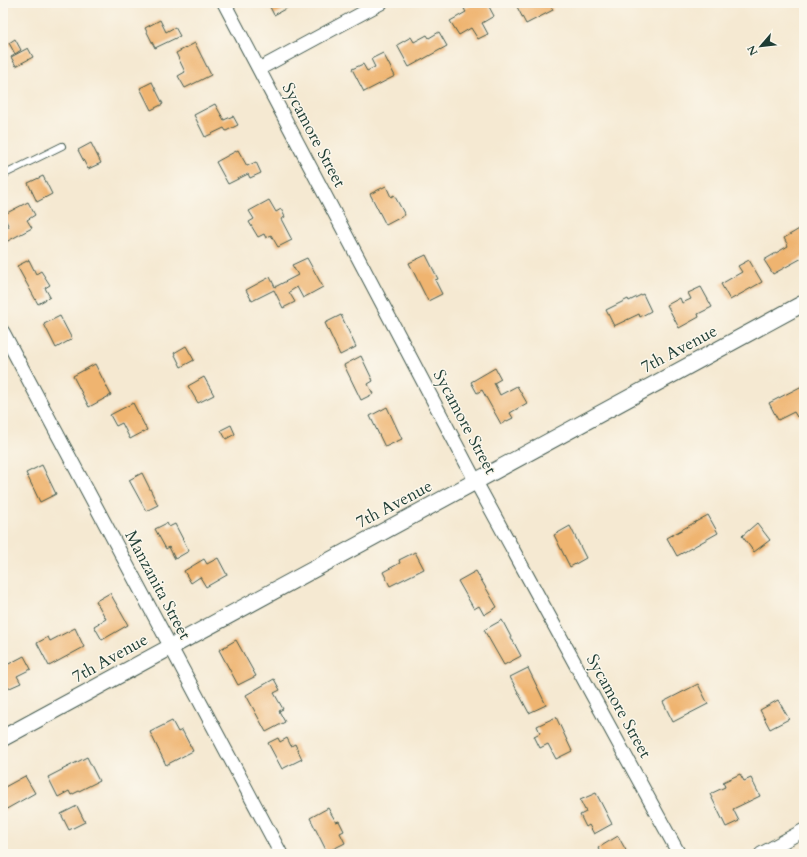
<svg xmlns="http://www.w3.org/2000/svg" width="807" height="857" font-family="Cardo,serif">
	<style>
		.building { fill: #efb470 }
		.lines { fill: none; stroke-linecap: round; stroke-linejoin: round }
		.service-casing { stroke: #3f574c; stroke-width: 8 }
		.minor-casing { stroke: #3f574c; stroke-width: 15 }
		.tertiary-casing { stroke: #3f574c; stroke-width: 18 }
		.service { stroke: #fff; stroke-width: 6 }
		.minor { stroke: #fff; stroke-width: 13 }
		.tertiary { stroke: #fff; stroke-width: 16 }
		.labels { text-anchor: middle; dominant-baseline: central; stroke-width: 3; stroke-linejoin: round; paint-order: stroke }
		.street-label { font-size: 17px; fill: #1f3d34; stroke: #fbf7ec }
	</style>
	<rect width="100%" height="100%" fill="#fbf7ec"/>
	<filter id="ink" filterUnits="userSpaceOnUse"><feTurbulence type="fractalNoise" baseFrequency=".025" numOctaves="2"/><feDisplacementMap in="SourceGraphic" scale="8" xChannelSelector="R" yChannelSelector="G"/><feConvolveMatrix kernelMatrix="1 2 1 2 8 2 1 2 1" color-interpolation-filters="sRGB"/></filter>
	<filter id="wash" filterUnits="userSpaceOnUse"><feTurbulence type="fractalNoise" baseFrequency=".012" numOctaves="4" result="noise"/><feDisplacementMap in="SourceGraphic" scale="16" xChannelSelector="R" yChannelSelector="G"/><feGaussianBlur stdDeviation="0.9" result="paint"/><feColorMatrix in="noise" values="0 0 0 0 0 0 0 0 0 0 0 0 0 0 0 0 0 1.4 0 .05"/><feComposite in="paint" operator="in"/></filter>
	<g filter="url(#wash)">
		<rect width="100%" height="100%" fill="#f5e9d2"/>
		<g id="blocks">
			<path class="building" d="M 268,3 L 296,3 L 274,15 Z
				M 475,3 L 487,3 L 494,16 L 482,23 L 488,34 L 478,39 L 471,28 L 459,35 L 450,21 L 466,12 L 464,9 Z
				M 515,3 L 549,3 L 553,10 L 526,24 Z
				M 160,20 L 166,32 L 175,27 L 180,36 L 155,48 L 145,28 Z
				M 439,32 L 447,46 L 409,67 L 397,45 L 411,37 L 414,42 L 427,35 L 429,38 Z
				M 15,39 L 21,50 L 15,54 L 9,43 Z
				M 195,43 L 211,75 L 185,88 L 178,76 L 185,72 L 176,53 Z
				M 28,48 L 33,57 L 16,66 L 11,57 Z
				M 383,53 L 395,76 L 364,92 L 352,69 L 363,64 L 367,71 L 375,67 L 371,59 Z
				M 152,82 L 163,104 L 151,110 L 140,88 Z
				M 215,104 L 224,120 L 233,116 L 238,125 L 226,131 L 224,128 L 205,137 L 194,115 Z
				M 91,143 L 101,163 L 88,169 L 78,150 Z
				M 238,150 L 247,166 L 256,162 L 261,173 L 250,178 L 248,174 L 228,184 L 216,162 Z
				M 43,176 L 52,194 L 37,202 L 28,183 Z
				M 386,186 L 391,197 L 394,195 L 405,215 L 386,225 L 370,194 Z
				M 269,200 L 276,212 L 281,209 L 285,217 L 281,219 L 292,240 L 278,247 L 271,235 L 266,238 L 264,234 L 258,237 L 249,222 L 254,219 L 249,211 Z
				M 28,202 L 35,215 L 27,220 L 32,228 L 4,243 L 3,230 L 9,227 L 3,215 Z
				M 801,228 L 804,233 L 804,257 L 773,274 L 764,260 L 788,246 L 784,238 Z
				M 426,255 L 438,279 L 435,280 L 442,294 L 428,301 L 409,263 Z
				M 307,258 L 323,287 L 303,298 L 297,287 L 289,292 L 295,302 L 283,308 L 274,290 L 252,301 L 246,290 L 270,277 L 275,287 L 298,275 L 292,265 Z
				M 29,260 L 36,274 L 41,271 L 50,285 L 45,288 L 50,297 L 38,304 L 17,266 Z
				M 749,260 L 762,282 L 730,300 L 721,284 L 742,272 L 738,266 Z
				M 701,287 L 712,307 L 698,314 L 699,317 L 679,328 L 667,305 L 680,298 L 682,303 L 691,299 L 688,293 Z
				M 643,294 L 651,311 L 640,317 L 639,314 L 614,326 L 606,310 L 628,299 L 629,301 Z
				M 341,315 L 356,347 L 340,355 L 325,323 Z
				M 60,316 L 72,339 L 56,348 L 44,324 Z
				M 186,346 L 194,360 L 181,367 L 174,353 Z
				M 361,356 L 373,381 L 368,384 L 373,394 L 361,400 L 344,365 Z
				M 95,364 L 111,395 L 89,407 L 73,376 Z
				M 495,368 L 501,379 L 494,383 L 500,395 L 517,386 L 527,403 L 510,413 L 513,418 L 501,424 L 482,390 L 477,393 L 471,382 Z
				M 204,377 L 214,395 L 198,403 L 188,386 Z
				M 804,385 L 804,413 L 797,417 L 794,412 L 778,420 L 769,403 Z
				M 133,403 L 147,430 L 130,439 L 122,423 L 116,426 L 110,415 Z
				M 387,407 L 402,439 L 385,447 L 370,416 Z
				M 231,425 L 235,434 L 226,439 L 221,430 Z
				M 42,465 L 56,494 L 40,502 L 26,473 Z
				M 142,473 L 158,505 L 146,511 L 129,480 Z
				M 708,515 L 718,533 L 677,556 L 667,538 Z
				M 167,523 L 169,527 L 175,524 L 189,551 L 175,559 L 169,547 L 166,549 L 155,529 Z
				M 757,523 L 770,540 L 754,552 L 742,536 Z
				M 570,526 L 586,558 L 570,567 L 554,535 Z
				M 415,552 L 424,569 L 390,586 L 383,572 L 400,563 L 399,560 Z
				M 218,558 L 227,575 L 206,587 L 200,577 L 191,583 L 184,571 L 204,559 L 207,564 Z
				M 476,571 L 497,607 L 484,615 L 479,606 L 474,609 L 458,581 Z
				M 110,593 L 128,625 L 102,640 L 94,626 L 106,619 L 96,601 Z
				M 502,620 L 521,656 L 504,665 L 484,630 Z
				M 75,628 L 84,647 L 49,666 L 37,643 L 48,637 L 50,641 Z
				M 236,640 L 256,676 L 238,685 L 219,650 Z
				M 24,656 L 31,669 L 17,676 L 21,683 L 3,691 L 3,667 Z
				M 528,668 L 546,705 L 529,713 L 510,677 Z
				M 274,679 L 280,690 L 274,693 L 283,709 L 279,711 L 285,722 L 266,732 L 246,695 Z
				M 698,684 L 708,704 L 673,722 L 663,702 Z
				M 778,700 L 789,719 L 770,729 L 760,710 Z
				M 556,717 L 572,751 L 556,759 L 548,744 L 540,748 L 534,736 L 540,733 L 537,726 Z
				M 172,721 L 178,732 L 182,730 L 193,751 L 166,765 L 150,732 Z
				M 278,738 L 280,742 L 287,738 L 291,746 L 295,744 L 302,759 L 282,769 L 268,743 Z
				M 87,757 L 99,781 L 71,795 L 69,791 L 58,797 L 48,777 Z
				M 740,774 L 744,781 L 751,778 L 760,796 L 733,809 L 739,821 L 726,827 L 710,794 L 725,787 L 723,782 Z
				M 25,776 L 35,793 L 3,811 L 3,788 Z
				M 596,793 L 612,824 L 594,834 L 589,825 L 586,827 L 580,815 L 586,812 L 580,800 Z
				M 77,806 L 85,822 L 69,830 L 61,814 Z
				M 328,808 L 336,822 L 339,821 L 344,831 L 340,833 L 345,843 L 327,852 L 310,818 Z
				M 618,836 L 628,854 L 601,854 L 598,848 Z"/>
		</g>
	</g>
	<g filter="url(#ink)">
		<use href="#blocks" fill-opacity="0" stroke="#3f574c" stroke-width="1"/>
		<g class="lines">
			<g class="service-casing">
				<path id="service" d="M 3,175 L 62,146"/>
			</g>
			<g class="minor-casing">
				<path id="minor" d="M 224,3 L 476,482 L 679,854
					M 259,69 L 381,3
					M 3,332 L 281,854
					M 761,854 L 804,830"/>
			</g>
			<g class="tertiary-casing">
				<path id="tertiary" d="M 3,738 L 804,303"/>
			</g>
			<use href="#service" class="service"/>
			<use href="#minor" class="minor"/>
			<use href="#tertiary" class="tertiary"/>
		</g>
	</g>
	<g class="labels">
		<g class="street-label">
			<text transform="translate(314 135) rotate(62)">Sycamore Street</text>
			<text transform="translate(679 349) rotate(-28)">7th Avenue</text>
			<text transform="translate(465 422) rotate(62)">Sycamore Street</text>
			<text transform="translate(394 504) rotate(-28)">7th Avenue</text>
			<text transform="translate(158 585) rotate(62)">Manzanita Street</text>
			<text transform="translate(110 658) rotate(-29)">7th Avenue</text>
			<text transform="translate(619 706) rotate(61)">Sycamore Street</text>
		</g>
	</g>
	<rect width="807" height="857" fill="none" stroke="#fbf7ec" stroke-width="16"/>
	<g transform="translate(761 46) rotate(242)" stroke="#fbf7ec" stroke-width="3" paint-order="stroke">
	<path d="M0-3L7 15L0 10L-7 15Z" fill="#1f3d34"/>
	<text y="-6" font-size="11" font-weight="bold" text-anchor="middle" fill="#1f3d34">N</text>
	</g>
</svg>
